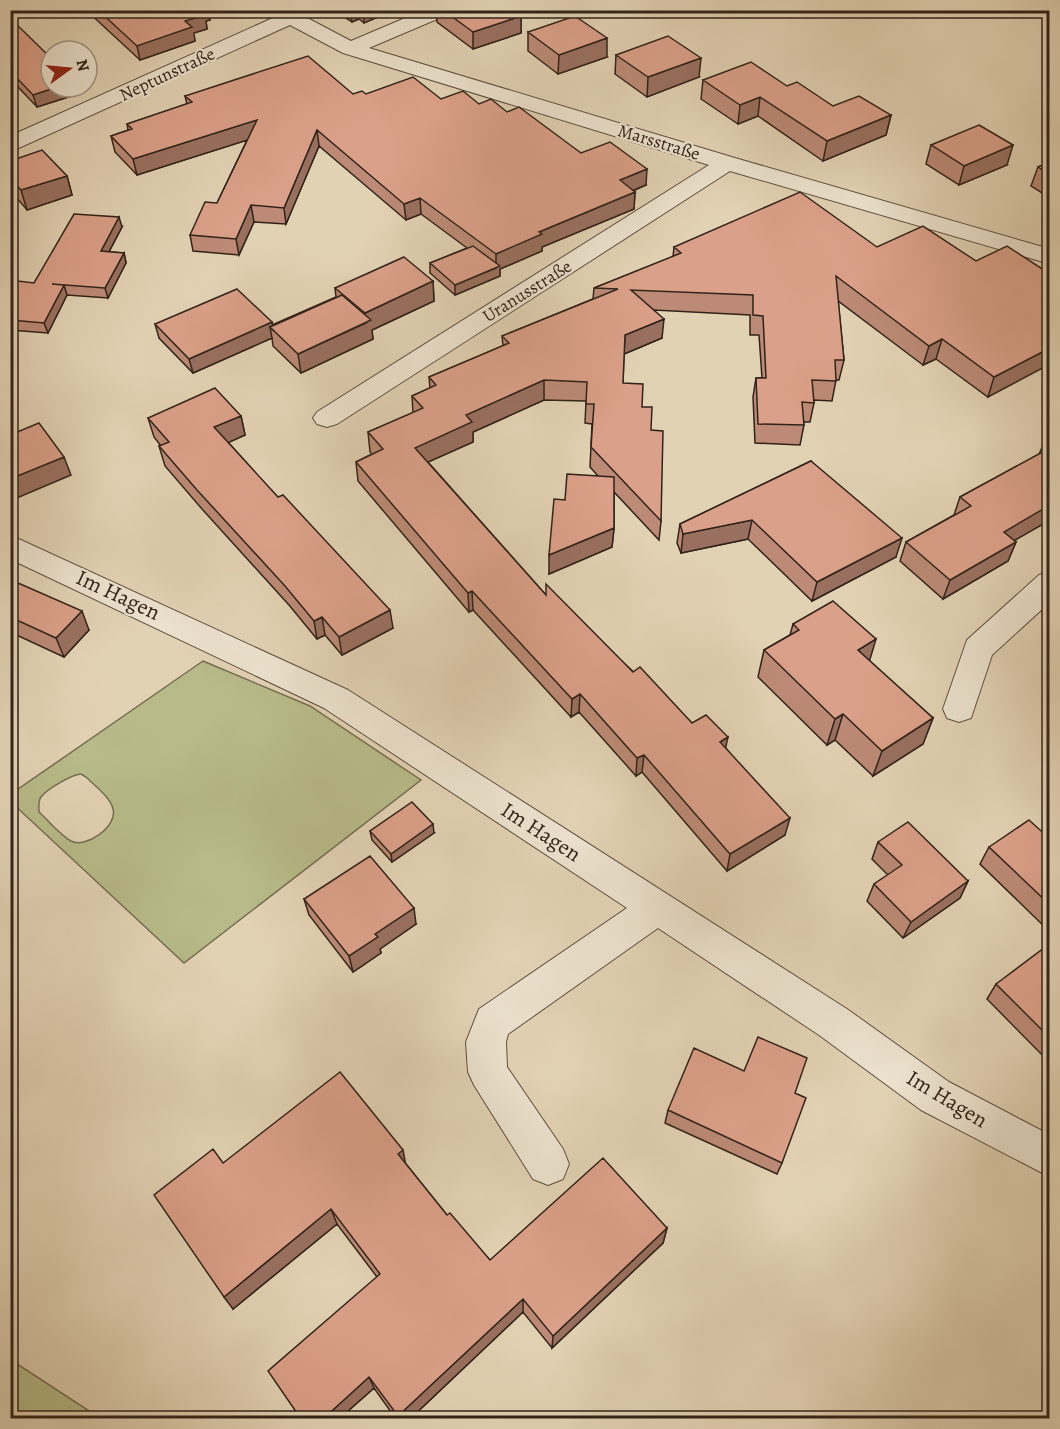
<svg xmlns="http://www.w3.org/2000/svg" width="1060" height="1429" font-family="Alegreya,serif">
	<style>
		.green { fill: #b8ba89; stroke: #756e52; stroke-width: 1.5; fill-rule: evenodd }
		.lines { fill: none; stroke-linecap: round; stroke-linejoin: round }
		.minor-casing { stroke: #5e4f40; stroke-width: 2 }
		.minor { fill: #ece2ce; fill-rule: evenodd }
		.wall { fill: #bc8a76; stroke: #32231a; stroke-width: 1.5 }
		.shaded-wall { fill: #997060; stroke: #32231a; stroke-width: 1.5 }
		.building { fill: #dba089; stroke: #32231a; stroke-width: 1.5 }
		.labels { text-anchor: middle; dominant-baseline: central; stroke-width: 4.5; stroke-linejoin: round; paint-order: stroke }
		.far-street-label { font-size: 18px; fill: #32231a; stroke: #ece2ce }
		.street-label { font-size: 22px; fill: #32231a; stroke: #ece2ce }
	</style>
	<rect width="100%" height="100%" fill="#e2d2b4"/>
	<filter id="stains"><feTurbulence type="fractalNoise" baseFrequency=".00333" numOctaves="4"/><feColorMatrix values="0 0 0 0 .2 0 0 0 0 .09 0 0 0 0 .02 0 0 0 .5 -.17"/></filter>
	<radialGradient id="worn" r=".72"><stop offset=".6" stop-color="#630" stop-opacity="0"/><stop offset="1" stop-color="#630" stop-opacity=".3"/></radialGradient>
	<path class="green" d="M 203,661 L 310,706 L 421,780 L 184,963 L 11,802 L 11,794 ZM 81,774 L 86,777 C 94,785 111,798 113,809 C 118,826 86,849 71,841 C 59,834 49,821 39,812 C 39,807 38,801 41,797 C 47,789 71,775 81,774 Z
		M 11,1360 L 100,1418 L 11,1418 Z"/>
	<g class="lines">
		<g class="minor-casing">
			<path id="minor" d="M 266,10 L 292,10 L 351,41 L 424,10 L 452,10 L 449,14 L 369,48 L 735,158 L 1050,249 L 1050,264 L 730,171 L 337,424 L 327,427 L 317,424 L 313,418 L 317,412 L 709,165 L 343,53 L 290,25 L 10,152 L 10,136 L 275,17 Z
				M 10,535 L 348,690 L 847,1009 L 949,1082 L 1050,1135 L 1050,1177 L 921,1110 L 819,1035 L 658,928 L 508,1034 L 506,1042 L 507,1067 L 563,1149 L 569,1164 L 563,1179 L 548,1185 L 533,1179 L 474,1085 L 468,1072 L 466,1042 L 479,1009 L 627,908 L 324,708 L 10,559 Z
				M 1050,572 L 1050,602 L 992,655 L 971,718 L 959,722 L 947,718 L 943,709 L 967,640 L 1039,575 Z"/>
		</g>
		<use href="#minor" class="minor"/>
	</g>
	<path class="wall" d="M 86,10 L 208,10 L 210,20 L 206,21 L 207,29 L 193,33 L 195,41 L 140,60 Z
		M 333,10 L 394,10 L 364,23 L 359,19 L 352,22 Z
		M 436,10 L 513,10 L 521,16 L 521,33 L 473,49 L 437,22 Z
		M 10,18 L 78,94 L 37,107 L 18,87 L 10,90 Z
		M 528,32 L 607,57 L 558,74 L 528,51 Z
		M 616,55 L 699,77 L 647,97 L 615,74 Z
		M 703,80 L 787,86 L 833,106 L 891,115 L 886,135 L 823,161 L 758,116 L 738,124 L 701,99 Z
		M 366,94 L 441,99 L 479,104 L 507,112 L 581,153 L 646,185 L 633,191 L 635,192 L 634,209 L 542,247 L 542,251 L 500,269 L 500,276 L 455,295 L 430,273 L 430,263 L 467,248 L 421,214 L 406,220 L 319,146 L 286,224 L 254,222 L 239,255 L 193,251 L 190,235 L 217,203 L 247,140 L 137,175 L 115,152 L 111,136 L 128,130 L 127,124 L 187,104 L 185,96 Z
		M 931,145 L 1007,165 L 959,185 L 926,164 Z
		M 10,161 L 67,176 L 72,195 L 27,210 L 10,190 Z
		M 1050,162 L 1050,198 L 1031,186 L 1038,167 Z
		M 122,227 L 109,252 L 124,253 L 126,263 L 108,298 L 67,295 L 48,333 L 10,330 L 10,293 L 34,283 Z
		M 674,247 L 877,247 L 976,261 L 1050,274 L 988,397 L 936,359 L 923,365 L 838,301 L 844,360 L 839,380 L 836,380 L 832,401 L 814,400 L 814,403 L 810,422 L 803,422 L 804,425 L 800,445 L 755,443 L 753,397 L 756,378 L 762,378 L 759,335 L 750,335 L 750,315 L 654,310 L 662,338 L 624,354 L 623,383 L 642,407 L 651,430 L 661,521 L 659,540 L 614,492 L 614,528 L 612,547 L 549,574 L 565,500 L 598,476 L 590,467 L 592,424 L 585,423 L 586,401 L 544,400 L 473,432 L 473,442 L 428,462 L 546,595 L 692,723 L 726,748 L 785,835 L 727,871 L 642,772 L 636,776 L 579,712 L 571,717 L 473,610 L 469,612 L 358,481 L 356,462 L 372,454 L 370,452 L 368,432 L 413,413 L 412,396 L 430,388 L 429,377 L 503,346 L 502,336 L 593,299 L 594,288 L 673,257 Z
		M 433,281 L 434,301 L 372,330 L 373,339 L 301,373 L 273,346 L 272,338 L 193,373 L 159,338 L 155,324 L 272,322 L 272,325 L 336,297 L 335,288 Z
		M 241,416 L 245,435 L 228,442 L 393,628 L 342,655 L 325,635 L 317,639 L 289,605 L 202,509 L 165,466 L 159,446 L 161,446 L 154,437 L 148,418 Z
		M 1050,438 L 1050,520 L 1014,540 L 1016,542 L 1008,561 L 943,599 L 900,561 L 906,542 L 954,515 L 960,497 L 1039,454 L 1045,441 Z
		M 811,461 L 896,557 L 812,601 L 748,539 L 681,553 L 677,543 L 680,524 Z
		M 10,590 L 89,630 L 64,657 L 10,632 Z
		M 793,624 L 869,661 L 933,718 L 923,744 L 873,776 L 835,740 L 827,745 L 758,677 L 764,650 L 790,635 Z
		M 370,831 L 434,833 L 392,862 L 372,840 Z
		M 1050,839 L 1050,932 L 980,864 L 989,847 Z
		M 878,842 L 968,881 L 960,898 L 903,938 L 867,901 L 874,884 L 888,875 L 872,859 Z
		M 304,899 L 416,924 L 380,949 L 381,953 L 353,972 L 309,915 Z
		M 1050,953 L 1050,1063 L 987,999 L 996,984 Z
		M 795,1093 L 782,1163 L 777,1174 L 665,1123 L 668,1110 Z
		M 223,1163 L 406,1164 L 447,1215 L 490,1260 L 667,1228 L 663,1243 L 552,1348 L 523,1312 L 410,1419 L 396,1419 L 374,1388 L 339,1419 L 301,1419 L 377,1277 L 337,1224 L 233,1309 Z"/>
	<path class="shaded-wall" d="M 198,10 L 208,10 L 210,20 L 206,21 L 207,29 L 194,33 L 195,41 L 140,60 L 137,46 L 185,21 Z
		M 350,10 L 358,10 L 359,19 L 352,22 Z
		M 363,10 L 394,10 L 364,23 Z
		M 521,16 L 521,33 L 473,49 L 473,32 Z
		M 607,38 L 607,57 L 558,74 L 559,55 Z
		M 701,58 L 699,77 L 647,97 L 648,77 Z
		M 14,75 L 18,87 L 11,90 L 10,76 Z
		M 57,87 L 76,87 L 78,94 L 37,107 L 33,95 Z
		M 760,97 L 758,116 L 738,124 L 740,105 Z
		M 891,115 L 886,135 L 823,161 L 827,141 Z
		M 257,120 L 260,136 L 137,175 L 133,159 Z
		M 317,130 L 319,146 L 286,224 L 284,208 Z
		M 1013,145 L 1007,165 L 959,185 L 964,166 Z
		M 647,169 L 646,185 L 619,196 L 620,180 Z
		M 67,176 L 72,195 L 27,210 L 21,190 Z
		M 635,192 L 634,209 L 542,247 L 542,251 L 500,269 L 500,276 L 455,295 L 455,285 L 496,268 L 496,254 L 539,232 Z
		M 420,198 L 421,214 L 406,220 L 404,204 Z
		M 251,205 L 254,222 L 239,255 L 236,239 Z
		M 119,217 L 122,227 L 104,261 L 101,251 Z
		M 124,253 L 126,263 L 108,298 L 105,288 Z
		M 433,281 L 434,301 L 372,330 L 373,339 L 301,373 L 298,354 L 366,323 L 365,313 Z
		M 64,285 L 67,295 L 48,333 L 44,323 Z
		M 664,319 L 662,338 L 624,354 L 625,335 Z
		M 272,322 L 273,330 L 270,327 L 272,338 L 193,373 L 189,359 Z
		M 942,339 L 936,359 L 923,365 L 929,346 Z
		M 1050,348 L 1050,364 L 988,397 L 994,377 Z
		M 544,380 L 544,400 L 473,432 L 473,442 L 417,467 L 415,448 L 466,415 Z
		M 241,416 L 245,435 L 219,447 L 214,427 Z
		M 64,457 L 71,475 L 12,500 L 10,496 L 10,479 Z
		M 1050,502 L 1050,520 L 996,551 L 1004,532 Z
		M 752,520 L 748,539 L 681,553 L 683,534 Z
		M 614,528 L 612,547 L 549,574 L 549,555 Z
		M 902,538 L 896,557 L 812,601 L 817,582 Z
		M 1016,542 L 1008,561 L 943,599 L 950,580 Z
		M 472,591 L 473,610 L 469,612 L 468,593 Z
		M 390,610 L 393,628 L 342,655 L 339,637 Z
		M 82,611 L 89,630 L 64,657 L 56,638 Z
		M 322,617 L 325,635 L 317,639 L 314,621 Z
		M 876,639 L 868,666 L 858,650 Z
		M 580,694 L 579,712 L 571,717 L 572,699 Z
		M 843,714 L 835,740 L 827,745 L 835,719 Z
		M 933,718 L 923,744 L 873,776 L 882,751 Z
		M 728,737 L 724,755 L 720,742 Z
		M 644,755 L 642,772 L 636,776 L 637,758 Z
		M 790,818 L 785,835 L 727,871 L 730,854 Z
		M 433,824 L 434,833 L 392,862 L 391,854 Z
		M 968,881 L 960,898 L 903,938 L 911,922 Z
		M 414,908 L 416,924 L 380,949 L 381,953 L 353,972 L 349,956 L 375,934 Z
		M 403,1150 L 406,1166 L 398,1154 Z
		M 331,1209 L 337,1224 L 233,1309 L 224,1297 Z
		M 667,1228 L 663,1243 L 552,1348 L 553,1336 Z
		M 523,1299 L 523,1312 L 410,1419 L 399,1419 L 398,1416 Z
		M 369,1377 L 374,1388 L 339,1419 L 323,1419 Z"/>
	<path class="building" d="M 98,10 L 200,10 L 205,15 L 185,21 L 192,27 L 137,46 Z
		M 443,10 L 513,10 L 521,16 L 473,32 Z
		M 575,16 L 607,38 L 559,55 L 528,32 Z
		M 10,18 L 51,58 L 51,87 L 57,87 L 33,95 L 14,75 L 10,76 Z
		M 668,36 L 701,58 L 648,77 L 616,55 Z
		M 308,56 L 353,94 L 362,91 L 366,94 L 413,77 L 441,99 L 463,91 L 479,104 L 491,99 L 507,112 L 519,107 L 581,153 L 610,142 L 647,169 L 620,180 L 635,192 L 539,232 L 542,234 L 496,254 L 420,198 L 404,204 L 317,130 L 284,208 L 251,205 L 236,239 L 190,235 L 205,202 L 217,203 L 257,120 L 133,159 L 111,136 L 132,129 L 127,124 L 192,102 L 185,96 Z
		M 751,62 L 787,86 L 797,82 L 833,106 L 859,96 L 891,115 L 827,141 L 760,97 L 740,105 L 703,80 Z
		M 979,125 L 1013,145 L 964,166 L 931,145 Z
		M 42,150 L 67,176 L 21,190 L 10,178 L 10,161 Z
		M 1050,162 L 1050,175 L 1038,167 Z
		M 800,192 L 877,247 L 923,226 L 976,261 L 1007,246 L 1050,274 L 1050,348 L 994,377 L 942,339 L 929,346 L 836,276 L 844,360 L 835,360 L 836,381 L 812,380 L 814,403 L 802,402 L 804,425 L 758,424 L 756,378 L 766,378 L 763,316 L 753,315 L 753,295 L 631,290 L 664,319 L 625,335 L 623,383 L 643,384 L 642,407 L 652,407 L 651,430 L 663,431 L 661,521 L 591,447 L 594,404 L 586,404 L 587,382 L 544,380 L 466,415 L 472,422 L 415,448 L 546,595 L 546,584 L 633,672 L 640,667 L 692,723 L 706,715 L 728,737 L 720,742 L 790,818 L 730,854 L 644,755 L 637,758 L 580,694 L 572,699 L 472,591 L 468,593 L 356,462 L 383,449 L 368,432 L 423,408 L 412,396 L 436,385 L 429,377 L 509,343 L 502,336 L 618,289 L 594,288 L 681,253 L 674,247 Z
		M 74,214 L 119,217 L 101,251 L 124,253 L 105,288 L 52,284 L 64,285 L 44,323 L 10,320 L 10,293 L 18,281 L 34,283 Z
		M 473,246 L 500,266 L 455,285 L 430,263 Z
		M 404,257 L 433,281 L 365,313 L 335,288 Z
		M 237,289 L 272,322 L 189,359 L 155,324 Z
		M 342,295 L 371,320 L 298,354 L 270,327 Z
		M 215,388 L 241,416 L 214,427 L 278,497 L 283,495 L 390,610 L 339,637 L 322,617 L 314,621 L 285,586 L 197,490 L 159,446 L 169,442 L 148,418 Z
		M 39,423 L 64,457 L 10,479 L 10,435 Z
		M 1050,438 L 1050,444 L 1045,441 Z
		M 1050,448 L 1050,505 L 1004,532 L 1016,542 L 950,580 L 906,542 L 971,506 L 960,497 Z
		M 811,461 L 902,538 L 817,582 L 752,520 L 683,534 L 680,524 Z
		M 567,474 L 614,477 L 614,528 L 549,555 L 554,499 L 565,500 Z
		M 18,583 L 82,611 L 56,638 L 10,617 L 10,590 Z
		M 833,601 L 876,639 L 858,650 L 933,718 L 882,751 L 843,714 L 835,719 L 764,650 L 799,630 L 793,624 Z
		M 412,802 L 433,824 L 391,854 L 370,831 Z
		M 1029,820 L 1050,839 L 1050,905 L 989,847 Z
		M 908,822 L 968,881 L 911,922 L 874,884 L 902,865 L 878,842 Z
		M 370,856 L 414,908 L 375,934 L 378,937 L 349,956 L 304,899 Z
		M 1044,948 L 1050,953 L 1050,1038 L 996,984 Z
		M 758,1037 L 807,1058 L 795,1093 L 806,1098 L 782,1163 L 668,1110 L 694,1048 L 744,1071 Z
		M 340,1072 L 403,1150 L 398,1154 L 447,1215 L 450,1213 L 490,1260 L 603,1158 L 667,1228 L 553,1336 L 523,1299 L 398,1416 L 369,1377 L 323,1419 L 301,1419 L 268,1371 L 380,1274 L 331,1209 L 224,1297 L 154,1195 L 213,1149 L 223,1163 Z"/>
	<g class="labels">
		<g class="far-street-label">
			<text transform="translate(167 74) rotate(-25)">Neptunstraße</text>
			<text transform="translate(659 142) rotate(17)">Marsstraße</text>
			<text transform="translate(527 291) rotate(-32)">Uranusstraße</text>
		</g>
		<g class="street-label">
			<text transform="translate(118 595) rotate(25)">Im Hagen</text>
			<text transform="translate(541 832) rotate(33)">Im Hagen</text>
			<text transform="translate(947 1099) rotate(31)">Im Hagen</text>
		</g>
	</g>
	<rect width="1060" height="1429" fill="none" stroke="#e2d2b4" stroke-width="36"/>
	<rect x="12" y="12" width="1036" height="1405" fill="none" stroke="#32231a" stroke-width="3"/>
	<rect x="18" y="18" width="1024" height="1393" fill="none" stroke="#32231a" stroke-width="1.5"/>
	<g transform="translate(69 69) rotate(75)"><circle r="28" fill="#ece2ce" stroke="#a29686" stroke-width="1.5"/>
	<path d="M0-4.5L10 22L0 15L-10 22Z" fill="#8f2418"/>
	<text y="-9" font-size="16" font-weight="bold" text-anchor="middle" fill="#32231a">N</text>
	</g>
	<rect width="100%" height="100%" filter="url(#stains)"/>
	<rect width="100%" height="100%" fill="url(#worn)"/>
</svg>
